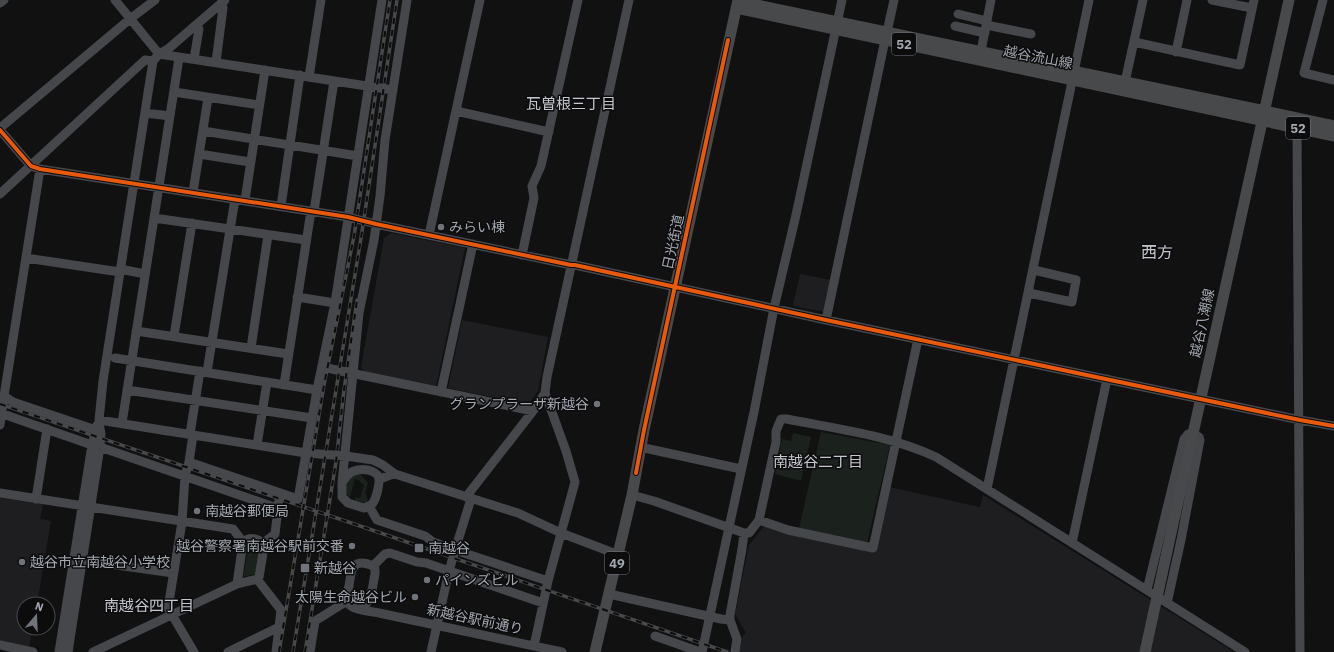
<svg xmlns="http://www.w3.org/2000/svg" width="1334" height="652" font-family="'IBM Plex Sans','Noto Sans JP',sans-serif">
	<style>
		.built { fill: #1e1e20 }
		.green { fill: #1b211c }
		.lines { fill: none; stroke-linecap: round; stroke-linejoin: round }
		.minor { stroke: #45474a; stroke-width: 9 }
		.major { stroke: #48494b; stroke-width: 11 }
		.rail-casing { stroke: #47484a; stroke-width: 3.5 }
		.rail { stroke: #0c0c0d; stroke-width: 2; stroke-dasharray: 6; stroke-linecap: butt }
		.major-bridge { stroke: #48494b; stroke-width: 11 }
		.cycleway-casing { stroke: #0c0c0d; stroke-width: 6 }
		.cycleway { stroke: #e8590c; stroke-width: 4 }
		.poi-dot { fill: #707379; stroke: #0c0c0d; stroke-width: 1.5 }
		.labels { text-anchor: middle; dominant-baseline: central; stroke-width: 3; stroke-linejoin: round; paint-order: stroke }
		.shield { fill: #0c0c0d; stroke: #767980; stroke-width: 1 }
		.shield-label { font-size: 13px; font-weight: bold; fill: #a3a8b1 }
		.street-label { font-size: 14px; fill: #a3a8b1; stroke: #0c0c0d }
		.poi-label { font-size: 14px; fill: #a3a8b1; stroke: #0c0c0d; text-anchor: start }
		.neighbourhood-label { font-size: 15px; fill: #c4c7ce; stroke: #0c0c0d }
		.quarter-label { font-size: 16px; fill: #c4c7ce; stroke: #0c0c0d }
	</style>
	<rect width="100%" height="100%" fill="#111112"/>
	<path class="built" d="M 391,233 L 465,248 L 436,387 L 364,372 L 361,367 L 384,238 Z
		M 800,274 L 831,280 L 825,312 L 793,306 Z
		M 462,320 L 548,337 L 538,391 L 531,401 L 526,404 L 448,388 Z
		M 889,487 L 980,507 L 983,495 L 1234,652 L 739,652 L 743,635 L 746,633 L 735,614 L 749,545 L 765,525 L 876,550 Z
		M 0,498 L 43,504 L 40,519 L 51,521 L 37,604 L 24,604 L 24,628 L 32,628 L 29,648 L 0,641 Z"/>
	<path class="green" d="M 821,432 L 890,445 L 867,543 L 799,528 Z
		M 793,433 L 811,437 L 801,481 L 775,474 L 782,439 L 791,441 Z
		M 360,474 L 368,483 L 365,493 L 368,500 L 367,503 L 356,501 L 355,500 L 355,497 L 360,498 L 364,485 L 361,483 L 360,481 L 355,479 L 350,497 C 342,491 347,482 352,475 Z
		M 251,542 L 259,545 C 260,555 257,565 255,574 L 243,577 L 249,543 Z"/>
	<g class="lines">
		<path class="minor" d="M 115,0 L 159,54 L 393,90
			M 225,0 L 168,49 L 159,54 L 153,61 L 103,381 L 99,420 L 306,453 L 346,456 L 373,460 L 383,465 L 395,474
			M 1212,0 L 1252,8
			M 1323,0 L 1304,73 L 1334,80
			M 0,3 L 4,0
			M 958,14 L 987,21
			M 986,25 L 1031,34
			M 955,26 L 985,33
			M 887,32 L 894,0
			M 1134,42 L 1240,65 L 1254,0
			M 981,51 L 991,0
			M 1176,52 L 1187,0
			M 194,59 L 199,29 L 196,25
			M 216,62 L 223,8 L 221,3
			M 309,77 L 321,0
			M 1125,82 L 1143,0
			M 174,92 L 259,105
			M 456,111 L 549,132
			M 145,113 L 170,116
			M 0,128 L 130,19 L 155,0
			M 1297,128 L 1300,652
			M 0,130 L 31,166 L 40,169 L 348,217 L 376,224 L 571,265 L 575,265 L 826,320 L 1300,420 L 1334,426
			M 203,131 L 358,156
			M 199,154 L 250,162
			M 40,169 L 4,396 L 13,402 L 96,430
			M 193,192 L 208,98
			M 0,194 L 145,60 L 153,61
			M 245,200 L 265,70
			M 281,206 L 300,75
			M 314,211 L 334,81
			M 154,218 L 306,240
			M 429,235 L 480,0
			M 522,255 L 534,198 L 532,186 L 541,166 L 578,0
			M 26,258 L 120,272
			M 120,269 L 145,274
			M 1029,293 L 1072,302 L 1076,280 L 1034,270
			M 297,297 L 335,303
			M 826,320 L 885,40
			M 136,331 L 288,354
			M 174,336 L 192,223
			M 251,348 L 268,235
			M 115,358 L 317,390
			M 322,367 L 533,411 L 545,393
			M 207,372 L 235,199
			M 284,385 L 311,211
			M 127,390 L 312,418
			M 441,392 L 473,244
			M 0,413 L 92,445
			M 122,423 L 179,58
			M 0,425 L 4,396
			M 190,434 L 200,371
			M 193,435 L 189,462 L 185,476 L 182,522 L 168,608 L 194,652
			M 257,445 L 267,382
			M 100,447 L 277,508
			M 640,447 L 741,469
			M 189,462 L 298,499 L 317,390 L 335,303 L 382,0
			M 380,479 L 390,475 L 395,474 L 505,509 L 518,513 L 561,533 L 619,555
			M 342,483 C 348,472 355,468 368,470 C 372,471 376,473 378,476 C 381,481 376,500 372,504 C 370,506 367,507 364,508 L 348,503 L 342,497 L 342,483 L 359,313 L 374,240 L 380,196 L 385,140 L 407,0
			M 987,489 L 1089,0
			M 0,493 L 233,529 L 243,542 L 237,584
			M 632,495 L 654,501 L 744,533 L 749,533 L 759,520 L 776,442 L 776,431 L 781,419 L 787,419 C 837,429 889,435 936,457 L 1245,652
			M 466,497 L 533,411
			M 36,499 L 47,429
			M 369,506 L 377,520 L 425,536 L 433,542 L 455,550 L 471,499
			M 759,520 L 788,530 L 873,548 L 918,339
			M 263,543 L 275,534 L 278,509 L 277,508 L 281,493
			M 1072,543 L 1107,379
			M 82,560 L 173,573
			M 373,566 L 385,554 L 390,553 L 417,562 L 426,563 L 543,603
			M 1147,590 L 1184,439 L 1188,434 L 1193,434 L 1199,437 L 1200,440 L 1181,540 L 1167,603
			M 609,594 L 721,619 L 730,620
			M 358,609 C 373,605 372,586 375,574 L 375,569 L 373,566 C 353,557 351,569 349,586 C 348,590 346,597 347,601 C 348,603 349,605 351,606 C 358,611 371,611 379,613 L 562,652
			M 655,636 L 700,652
			M 0,645 L 33,652
			M 534,646 L 548,581 L 575,482 L 566,451 L 545,393 L 547,377 L 629,0
			M 59,652 L 92,445 L 97,425
			M 68,652 L 100,447 L 101,434 L 99,423
			M 93,652 L 237,584 L 257,579 L 259,577 L 264,547 C 261,538 250,536 243,542
			M 228,652 L 279,627 L 281,610 L 257,579
			M 276,652 L 279,627
			M 310,652 L 315,621 L 347,601
			M 431,652 L 449,571 L 455,550 L 548,581
			M 702,652 L 754,412 L 774,308 L 796,215 L 842,0
			M 735,652 L 737,639 L 730,620 L 730,615 L 742,549 L 744,533"/>
		<path class="major" d="M 738,1 L 1265,111 L 1334,126
			M 736,8 L 1334,136
			M 1175,515 L 1289,0
			M 595,652 L 632,495 L 644,430 L 738,0"/>
		<g class="rail-casing">
			<path id="rail" d="M 0,404 L 369,529 L 727,652
				M 279,652 L 324,385 L 354,236 L 390,0
				M 293,652 L 361,238 L 397,0
				M 305,652 L 336,462 L 344,390 L 357,300"/>
		</g>
		<use href="#rail" class="rail"/>
		<path class="major-bridge" d="M 1145,652 L 1175,515"/>
		<g class="cycleway-casing">
			<path id="cycleway" d="M 0,130 L 31,166 L 40,169 L 348,217 L 376,224 L 571,265 L 575,265 L 826,320 L 1300,420 L 1334,426
				M 636,473 L 644,430 L 728,40"/>
		</g>
		<use href="#cycleway" class="cycleway"/>
	</g>
	<g class="poi-dot">
		<circle cx="441" cy="227" r="4"/>
		<circle cx="597" cy="404" r="4"/>
		<circle cx="197" cy="511" r="4"/>
		<circle cx="352" cy="546" r="4"/>
		<rect x="414" y="543" width="10" height="10" rx="2"/>
		<circle cx="22" cy="562" r="4"/>
		<rect x="300" y="563" width="10" height="10" rx="2"/>
		<circle cx="427" cy="580" r="4"/>
		<circle cx="415" cy="597" r="4"/>
	</g>
	<g class="labels">
		<g class="shield">
			<rect x="892" y="33" width="24" height="22" rx="3"/>
			<rect x="1286" y="117" width="24" height="22" rx="3"/>
			<rect x="605" y="552" width="24" height="22" rx="3"/>
		</g>
		<g class="shield-label">
			<text x="904" y="44">52</text>
			<text x="1298" y="128">52</text>
			<text x="617" y="563">49</text>
		</g>
		<g class="street-label">
			<text transform="translate(1038 57) rotate(11)">越谷流山線</text>
			<text transform="translate(673 242) rotate(-78)">日光街道</text>
			<text transform="translate(1202 323) rotate(-78)">越谷八潮線</text>
			<text transform="translate(475 619) rotate(12)">新越谷駅前通り</text>
		</g>
		<g class="poi-label">
			<text x="449" y="227">みらい棟</text>
			<text x="589" y="404" text-anchor="end">グランプラーザ新越谷</text>
			<text x="205" y="511">南越谷郵便局</text>
			<text x="344" y="546" text-anchor="end">越谷警察署南越谷駅前交番</text>
			<text x="428" y="548">南越谷</text>
			<text x="30" y="562">越谷市立南越谷小学校</text>
			<text x="314" y="568">新越谷</text>
			<text x="435" y="580">パインズビル</text>
			<text x="407" y="597" text-anchor="end">太陽生命越谷ビル</text>
		</g>
		<g class="neighbourhood-label">
			<text x="571" y="103">瓦曽根三丁目</text>
			<text x="818" y="461">南越谷二丁目</text>
			<text x="149" y="605">南越谷四丁目</text>
		</g>
		<g class="quarter-label">
			<text x="1157" y="252">西方</text>
		</g>
	</g>
	<g transform="translate(36 616) rotate(19)"><circle r="19" fill="#0c0c0d" stroke="#484a4f"/>
	<path d="M0-3L7 15L0 10L-7 15Z" fill="#707379"/>
	<text y="-6" font-size="11" font-weight="bold" text-anchor="middle" fill="#a3a8b1">N</text>
	</g>
</svg>
